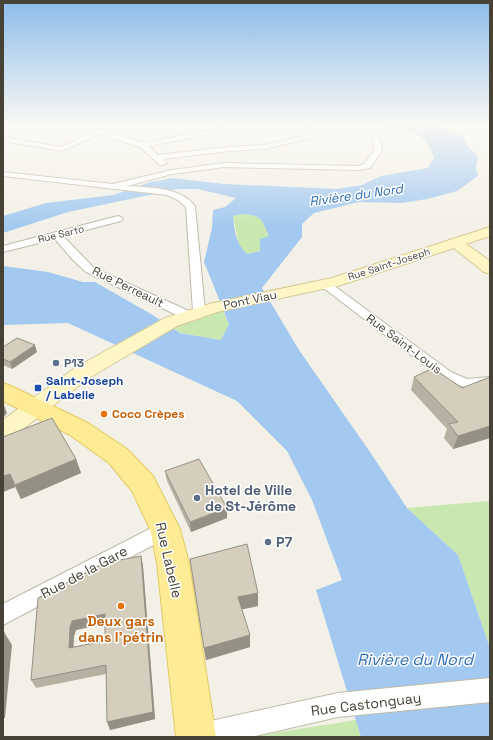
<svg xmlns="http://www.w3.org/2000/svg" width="493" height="740" font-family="'Space Grotesk',sans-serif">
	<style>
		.green { fill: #c9e8b0 }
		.water { fill: #a3c9f0; fill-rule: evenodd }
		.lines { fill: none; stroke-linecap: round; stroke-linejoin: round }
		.street-casing { stroke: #bfbaa9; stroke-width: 2 }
		.secondary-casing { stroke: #d4c997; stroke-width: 2 }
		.primary-casing { stroke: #e4ca65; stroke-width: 2 }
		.street { fill: #fff; fill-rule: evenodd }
		.secondary { fill: #fff6c6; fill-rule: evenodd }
		.primary { fill: #feeb95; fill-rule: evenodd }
		.wall { fill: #b7b1a2; fill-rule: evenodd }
		.shaded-wall { fill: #959084 }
		.building { fill: #d5cebc; stroke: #959084; fill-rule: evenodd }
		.service-dot { fill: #5c6f8a; stroke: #fff; stroke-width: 1.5 }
		.transit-dot { fill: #1a4fb4; stroke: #fff; stroke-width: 1.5 }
		.food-dot { fill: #e8710a; stroke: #fff; stroke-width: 1.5 }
		.labels { text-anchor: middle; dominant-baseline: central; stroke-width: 3; stroke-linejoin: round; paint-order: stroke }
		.far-street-label { font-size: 10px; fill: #474236; stroke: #fff }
		.street-label { font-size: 12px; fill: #474236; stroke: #fff }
		.service-label { font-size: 12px; font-weight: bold; fill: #4e5e75; stroke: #fff; text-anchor: start }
		.transit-label { font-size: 12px; font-weight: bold; fill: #164399; stroke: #fff; text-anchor: start }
		.food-label { font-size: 12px; font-weight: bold; fill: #c56008; stroke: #fff; text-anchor: start }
		.water-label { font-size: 13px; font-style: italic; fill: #2f6eb3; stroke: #fff }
		.near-service-label { font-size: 14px; font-weight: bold; fill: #4e5e75; stroke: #fff; text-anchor: start }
		.near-street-label { font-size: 14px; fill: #474236; stroke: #fff }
		.near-food-label { font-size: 14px; font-weight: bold; fill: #c56008; stroke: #fff }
		.near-water-label { font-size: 16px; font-style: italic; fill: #2f6eb3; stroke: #fff }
	</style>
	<rect width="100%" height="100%" fill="#f3f1e7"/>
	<path class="green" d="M 241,214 C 261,215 262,219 270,236 L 260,251 L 247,254 L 239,246 L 233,216 Z
		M 222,308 L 229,324 L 221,340 L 181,333 L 169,327 Z
		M 490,501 L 490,648 L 458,555 L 407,508 Z
		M 356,720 L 361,737 L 248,737 Z"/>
	<path class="water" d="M 361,124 L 434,124 L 462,135 L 466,144 L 478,157 L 476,168 L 478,176 L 457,191 L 427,199 L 402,203 L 359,202 L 314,213 L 302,224 L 302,237 L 262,288 L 299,350 L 370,452 L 407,508 L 458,555 L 490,648 L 490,737 L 361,737 L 316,590 L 342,580 L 312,500 L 287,451 L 237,401 L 68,323 L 3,325 L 3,266 L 48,272 L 83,282 L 95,282 L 151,314 L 180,333 L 221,340 L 229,324 L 204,262 L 212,228 L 213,210 L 225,207 L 236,198 L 198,189 L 178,189 L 68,212 L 3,233 L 3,216 L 46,203 L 113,195 L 151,182 L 173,178 L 224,184 L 337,189 L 362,185 L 381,176 L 428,168 L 434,157 C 431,152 430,148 427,143 C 418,127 377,125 361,124 ZM 241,214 C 261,215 262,219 269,236 L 260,239 L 260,251 L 247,254 C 235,242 235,232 233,216 Z"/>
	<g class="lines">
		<g class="street-casing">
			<path id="street" d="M 65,124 C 73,123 79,127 87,127 C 96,127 110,124 120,124 L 117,126 L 97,129 L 144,143 L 243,124 L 254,124 L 251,126 L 149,146 L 158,155 L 229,147 L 265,145 L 334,129 L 300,126 L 297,124 C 324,124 356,123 380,138 L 382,151 L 370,168 L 358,170 L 224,167 L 172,174 L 127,186 C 150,188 179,186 195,206 L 205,311 L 203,314 L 195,314 L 193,311 L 186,207 L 178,200 L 167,195 L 3,176 L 3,172 L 113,184 L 172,170 L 224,163 L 358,166 L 364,164 L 374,151 L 374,140 L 361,133 L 334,129 L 337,131 L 336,132 L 265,149 L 229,151 L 163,159 L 167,163 L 163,165 L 160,165 L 140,147 L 100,134 L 62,151 L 3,141 L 3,137 L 61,147 L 93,132 Z
				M 118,216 L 121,217 L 123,219 L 121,221 L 63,236 L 94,268 L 191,312 L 193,315 L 191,318 L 183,318 L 86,272 L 73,260 L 55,239 L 3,252 L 3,246 Z
				M 325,281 L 329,282 L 451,372 L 467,379 L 490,377 L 490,387 L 467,388 L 441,378 L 321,286 L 319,284 L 321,282 Z
				M 165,521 L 172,523 L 174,529 L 172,535 L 3,625 L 3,604 Z
				M 490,678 L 490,702 L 338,717 L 251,737 L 184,737 L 188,728 L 197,724 L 338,693 Z"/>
		</g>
		<g class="secondary-casing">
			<path id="secondary" d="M 490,227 L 490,236 L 466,244 L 490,261 L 490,274 L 484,272 L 454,248 L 341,285 L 217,312 L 177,326 L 89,378 L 11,438 L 3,440 L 3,420 L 75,368 L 165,318 L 213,303 L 332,278 Z"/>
		</g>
		<g class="primary-casing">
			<path id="primary" d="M 3,383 L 11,386 L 88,423 L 127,449 L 153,476 L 180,529 L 189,563 L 216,737 L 176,737 L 157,563 L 150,529 L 132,491 L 109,463 L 70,435 L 3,401 Z"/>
		</g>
		<use href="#street" class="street"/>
		<use href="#secondary" class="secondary"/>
		<use href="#primary" class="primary"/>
	</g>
	<path class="wall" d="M 3,347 L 37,352 L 12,369 L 3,365 Z
		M 414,377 L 462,388 L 490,377 L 490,438 L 453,449 L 444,438 L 447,429 L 411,390 Z
		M 3,437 L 76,459 L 81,473 L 21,499 L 15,487 L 3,492 Z
		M 165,471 L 227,508 L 227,518 L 191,532 L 167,481 Z
		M 141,556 L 143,566 L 155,719 L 110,730 L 106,674 L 36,688 L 31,680 ZM 105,623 L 105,641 L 73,647 L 74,636 L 76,630 Z
		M 190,559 L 258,606 L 242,609 L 250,647 L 206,660 Z"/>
	<path class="shaded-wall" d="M 35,345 L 37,352 L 12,369 L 10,362 Z
		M 3,403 L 7,413 L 3,418 Z
		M 490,426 L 490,438 L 453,449 L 458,436 Z
		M 76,459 L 81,473 L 21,499 L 15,485 Z
		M 10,474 L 15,487 L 3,492 L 3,476 Z
		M 227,508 L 227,518 L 191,532 L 190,522 Z
		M 141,556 L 143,566 L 155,719 L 110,730 L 107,722 Z
		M 258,593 L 258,606 L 239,610 L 238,597 Z
		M 105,614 L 108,623 L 76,630 L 74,636 L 73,657 L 69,648 L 70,627 L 72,621 Z
		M 4,632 L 12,645 L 5,718 L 3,718 L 3,645 Z
		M 250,635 L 250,647 L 206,660 L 204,648 Z"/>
	<path class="building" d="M 17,338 L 35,345 L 10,362 L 3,359 L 3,347 Z
		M 433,368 L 462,388 L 490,377 L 490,426 L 458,436 L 449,424 L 458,422 L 414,377 Z
		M 52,418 L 76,459 L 15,485 L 10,474 L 3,476 L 3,437 Z
		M 199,459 L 227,508 L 190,522 L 165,471 Z
		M 247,544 L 258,593 L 238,597 L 250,635 L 204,648 L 190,559 Z
		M 141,556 L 153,712 L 107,722 L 106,665 L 31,680 L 38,598 L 104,563 ZM 105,614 L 105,641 L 69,648 L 70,627 L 72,621 Z
		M 4,632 L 3,645 L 3,633 Z"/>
	<linearGradient id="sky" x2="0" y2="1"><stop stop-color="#8cbceb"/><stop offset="0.55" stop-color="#faf9f4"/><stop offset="1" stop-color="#faf9f4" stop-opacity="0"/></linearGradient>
	<rect width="493" height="227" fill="url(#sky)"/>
	<g class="service-dot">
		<circle cx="56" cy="363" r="4"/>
		<circle cx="197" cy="498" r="4"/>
		<circle cx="268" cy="542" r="4"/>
	</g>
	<rect class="transit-dot" x="34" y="384" width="8" height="8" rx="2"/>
	<g class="food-dot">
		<circle cx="104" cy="414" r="4"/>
		<circle cx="121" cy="606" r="4"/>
	</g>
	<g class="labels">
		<g class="far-street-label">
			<text transform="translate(61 234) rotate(-14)">Rue Sarto</text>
			<text transform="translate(389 264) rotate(-18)">Rue Saint-Joseph</text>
		</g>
		<g class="street-label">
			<text transform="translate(128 287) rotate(26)">Rue Perreault</text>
			<text transform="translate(250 300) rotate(-12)">Pont Viau</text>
			<text transform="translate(404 344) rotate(37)">Rue Saint-Louis</text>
		</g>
		<g class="service-label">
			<text x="64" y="363">P13</text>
		</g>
		<g class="transit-label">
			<text x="46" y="381">Saint-Joseph<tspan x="46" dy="14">/ Labelle</tspan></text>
		</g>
		<g class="food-label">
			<text x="112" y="414">Coco Crèpes</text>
		</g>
		<g class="water-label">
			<text transform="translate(356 195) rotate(-8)">Rivière du Nord</text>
		</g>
		<g class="near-service-label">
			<text x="205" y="490">Hotel de Ville<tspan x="205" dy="16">de St-Jérôme</tspan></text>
			<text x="276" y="542">P7</text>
		</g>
		<g class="near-street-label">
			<text transform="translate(169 560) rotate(77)">Rue Labelle</text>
			<text transform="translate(84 572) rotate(-28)">Rue de la Gare</text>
			<text transform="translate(366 704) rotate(-7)">Rue Castonguay</text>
		</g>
		<g class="near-food-label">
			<text x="121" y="621">Deux gars<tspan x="121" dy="16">dans l'pétrin</tspan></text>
		</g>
		<g class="near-water-label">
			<text x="415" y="659">Rivière du Nord</text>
		</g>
	</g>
	<rect width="493" height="740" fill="none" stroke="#474236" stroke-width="8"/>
</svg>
